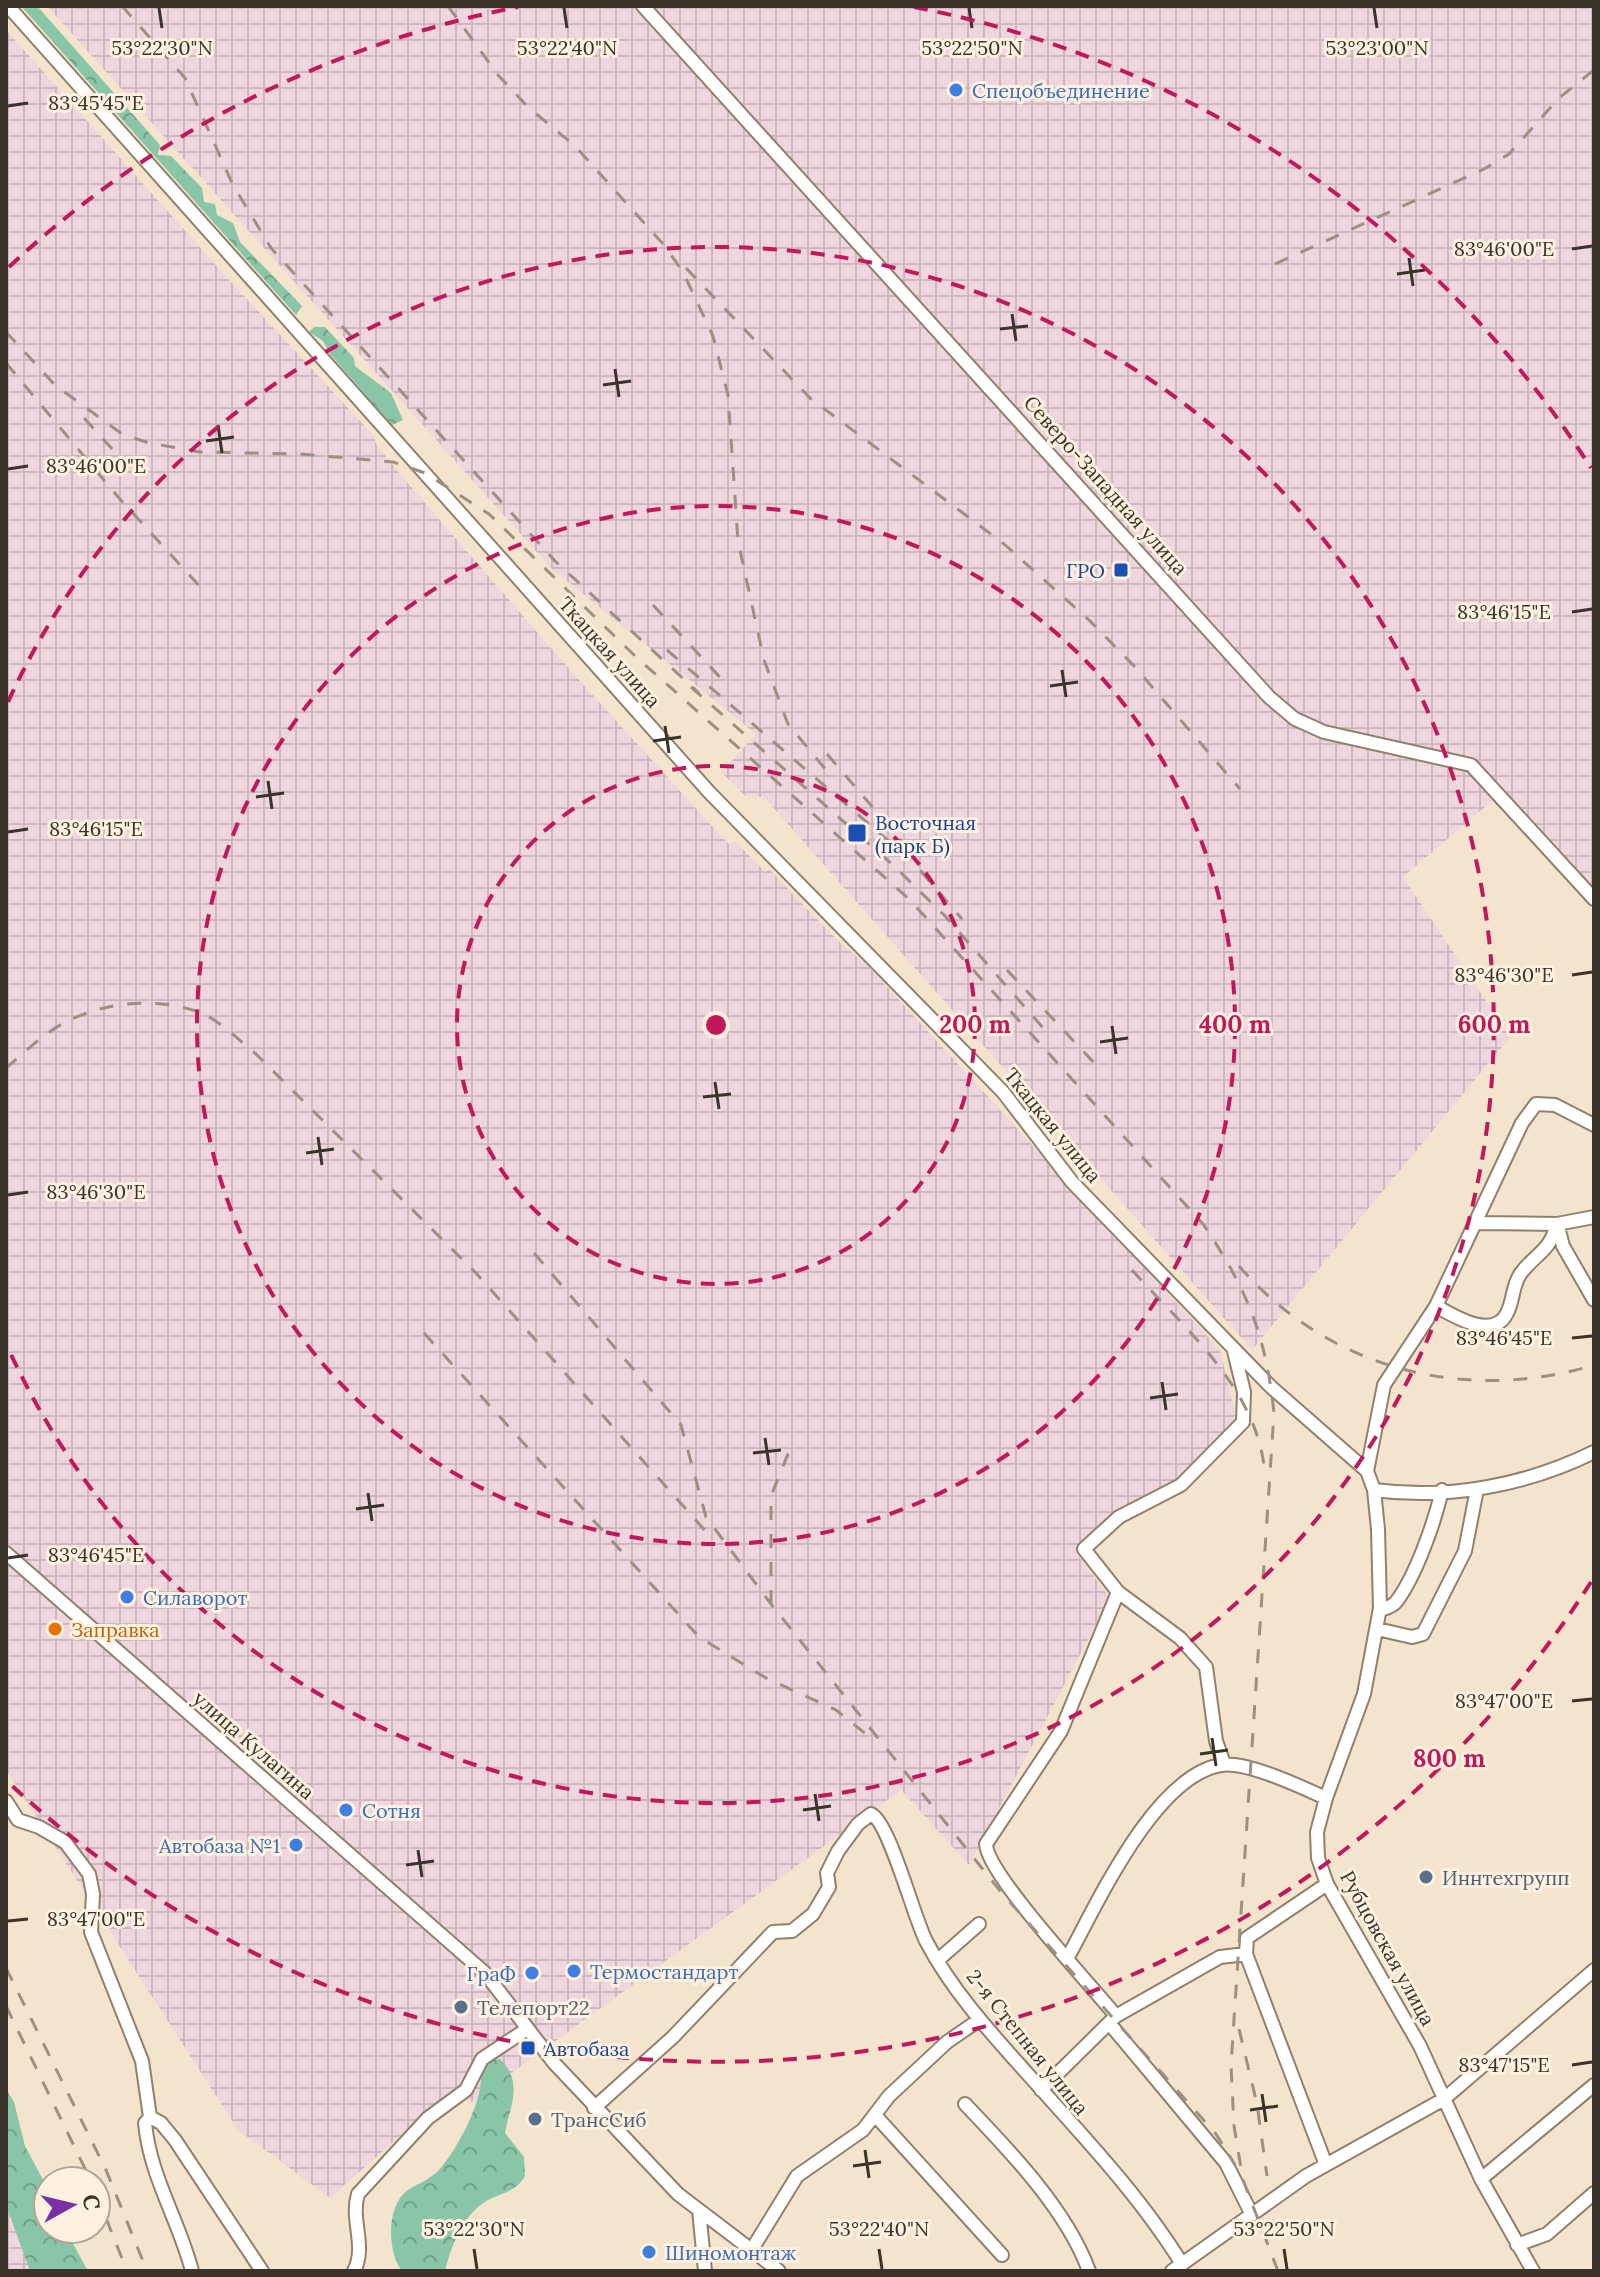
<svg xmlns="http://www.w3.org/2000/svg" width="1600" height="2277" font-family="Lora,serif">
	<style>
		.industrial { fill: url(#industrial-grid) }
		.forest { fill: url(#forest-crowns) }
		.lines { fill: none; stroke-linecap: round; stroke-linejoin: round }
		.minor-casing { stroke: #90816c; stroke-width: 16 }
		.minor { stroke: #fff; stroke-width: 12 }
		.rail { stroke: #9c9080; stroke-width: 3; stroke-dasharray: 14 14; stroke-linecap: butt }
		.ticks { fill: none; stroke: #39332a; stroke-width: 3 }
		.ring { fill: none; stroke: #c2185b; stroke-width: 4; stroke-dasharray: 14 10 }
		.shop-dot { fill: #3f7fe0; stroke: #fff1df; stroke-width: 3 }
		.transit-dot { fill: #1a4fb4; stroke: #fff1df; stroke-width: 3 }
		.food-dot { fill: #e8710a; stroke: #fff1df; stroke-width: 3 }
		.service-dot { fill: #5c6f8a; stroke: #fff1df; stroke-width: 3 }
		.labels { text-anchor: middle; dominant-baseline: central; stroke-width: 6; stroke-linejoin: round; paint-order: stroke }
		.shop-label { font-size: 20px; fill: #366cbe; stroke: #fff1df; text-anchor: start }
		.street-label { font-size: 20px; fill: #39332a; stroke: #fff1df }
		.transit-label { font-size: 20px; fill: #164399; stroke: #fff1df; text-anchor: start }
		.food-label { font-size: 20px; fill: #c56008; stroke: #fff1df; text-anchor: start }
		.service-label { font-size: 20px; fill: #4e5e75; stroke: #fff1df; text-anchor: start }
		.ticks-label { font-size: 20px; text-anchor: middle; fill: #39332a; stroke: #fff1df; stroke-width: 6; stroke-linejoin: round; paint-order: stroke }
		.centre { fill: #c2185b; stroke: #fff1df; stroke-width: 4 }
		.ring-label { font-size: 24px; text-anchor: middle; font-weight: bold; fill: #c2185b; stroke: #fff1df; stroke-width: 6; stroke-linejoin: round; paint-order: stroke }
	</style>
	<defs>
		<pattern id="industrial-grid" width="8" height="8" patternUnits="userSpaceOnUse" patternTransform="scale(2)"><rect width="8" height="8" fill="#eed5de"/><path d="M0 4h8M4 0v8" fill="none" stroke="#cdb7bf"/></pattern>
		<pattern id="forest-crowns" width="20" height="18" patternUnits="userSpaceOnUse" patternTransform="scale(2)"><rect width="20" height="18" fill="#89c6a7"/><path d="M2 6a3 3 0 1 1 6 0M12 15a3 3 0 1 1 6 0" fill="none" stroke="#71a188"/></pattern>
	</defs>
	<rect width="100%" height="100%" fill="#f4e4cd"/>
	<path class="industrial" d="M 47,6 L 1594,6 L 1594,899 L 1492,801 L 1403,877 L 1510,1037 L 1252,1350 L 764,797 L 745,796 L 721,772 L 756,734 L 551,568 Z
		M 6,30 L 221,271 L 374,436 L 376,444 L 405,480 L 571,671 L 722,837 L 730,845 L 735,841 L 765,872 L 769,869 L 835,938 L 869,967 L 1220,1350 L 1235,1413 L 1234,1422 L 1179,1478 L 1138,1498 L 1082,1540 L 1076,1553 L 1110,1598 L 969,1865 L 901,1790 L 470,2103 L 454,2088 L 330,2198 L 238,2130 L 6,1770 Z
		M 6,2193 L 33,2271 L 6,2271 Z"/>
	<path class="forest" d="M 21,6 L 37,6 L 160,145 L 158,155 L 171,156 L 202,188 L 204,202 L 215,204 L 217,215 L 233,223 L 240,242 L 302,306 L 296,315 Z
		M 314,327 L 325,327 L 354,358 L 355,366 L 391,393 L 403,420 L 392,425 L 330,354 L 323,341 L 309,332 Z
		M 500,2059 C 524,2082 510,2106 505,2133 L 524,2157 L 525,2176 C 516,2192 503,2192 488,2200 C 464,2213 451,2246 445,2271 L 402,2271 C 387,2252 386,2205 408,2190 C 419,2183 429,2180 439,2170 C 457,2150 487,2095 480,2069 L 489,2060 Z
		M 6,2089 L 14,2102 L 25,2146 L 48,2189 L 48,2229 L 65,2229 L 88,2271 L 30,2271 L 6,2205 Z"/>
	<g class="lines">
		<g class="minor-casing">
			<path id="minor" d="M 8,6 L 709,792 L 1003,1092 L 1072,1182 L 1271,1387 L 1367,1471
				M 643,6 L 1269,697 L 1295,719 L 1324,732 L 1471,765 L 1594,899
				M 1477,1223 L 1557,1224 L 1594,1217
				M 1558,1227 L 1563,1246 L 1594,1300
				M 1436,1306 C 1453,1316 1494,1341 1507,1313 C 1514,1300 1512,1285 1521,1273 C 1537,1252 1549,1253 1557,1224
				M 1374,1490 C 1449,1500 1527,1485 1594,1452
				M 6,1553 L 485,1973 L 555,2064 L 678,2194 L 779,2271
				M 1380,1610 C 1386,1608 1392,1607 1396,1602 C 1416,1576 1435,1521 1442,1490
				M 1377,1629 L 1412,1637 L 1423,1634 L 1465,1551 L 1477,1489
				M 1224,1764 L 1216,1741 L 1206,1667 L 1180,1638 L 1118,1592 L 1084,1549 L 1119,1517 L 1181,1485 L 1243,1422 L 1244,1392 L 1234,1351
				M 6,1801 L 18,1820 L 39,1827 L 65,1842 L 89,1874 L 93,1894 L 91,1932 L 142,2061 L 150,2117 L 161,2123 L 175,2140 L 262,2271
				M 1246,1954 L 1326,2165
				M 1068,1957 C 1098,1902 1155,1776 1221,1765 C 1247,1761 1301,1787 1326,1798
				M 938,1960 L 979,1924
				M 1116,2016 C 1092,1986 986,1873 986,1844 L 1061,1731 L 1118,1592
				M 1109,2023 L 1226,2163 L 1252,2215
				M 1041,2090 L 1116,2016 L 1220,1957 L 1246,1954 L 1247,1938 L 1327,1884
				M 965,2104 C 1009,2150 1067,2210 1089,2271
				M 594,2108 L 673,2037 L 773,1932 L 792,1931 L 813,1914 L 829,1887 L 827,1873 L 838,1851 L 858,1824 L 871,1814 C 889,1821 914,1918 926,1941 C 951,1989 989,2031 1025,2071 C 1079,2132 1139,2194 1182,2264
				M 875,2115 L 1002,2255
				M 150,2117 L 145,2123 C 150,2177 179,2220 192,2271
				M 1481,2179 L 1594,2085
				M 699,2210 L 705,2271
				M 1517,2245 L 1547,2234 L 1594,2193
				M 751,2251 L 797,2176 L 863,2130 L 889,2096 L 947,2042 L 979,2020
				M 354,2271 C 367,2246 350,2220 358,2194 L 428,2118 L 466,2090 L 482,2059 L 527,2029
				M 1172,2271 L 1306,2176 L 1444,2099 L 1594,1970
				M 1533,2271 L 1481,2179 L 1420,2046 L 1327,1884 L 1318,1858 L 1317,1832 L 1326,1798 L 1364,1694 L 1380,1608 L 1378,1529 L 1374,1490 L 1367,1471 L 1384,1385 L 1436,1306 L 1522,1123 L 1536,1104 L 1555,1105 L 1594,1125"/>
		</g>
		<use href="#minor" class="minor"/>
		<path class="rail" d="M 122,6 L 185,78 L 233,185 L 271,248 L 555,561 L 699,693
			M 448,6 L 498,75 L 528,107 L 575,146 L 664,245 L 683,272 L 713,336 L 728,395 L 738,541 L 764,660 L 788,724 L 831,776
			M 1275,264 L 1484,169 L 1509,154 L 1559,98 L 1594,70
			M 686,268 L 810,398 L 1004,544 L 1089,620 L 1135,667 L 1240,789
			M 6,332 L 55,385 L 122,434 L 149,443 L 200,452 L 301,454 L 393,462 L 425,473 L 489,514 L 635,656 L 909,899 L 1203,1224 C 1247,1289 1266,1335 1274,1413 L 1231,2065 L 1234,2126 L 1243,2180 L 1278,2271
			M 6,363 L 119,498 L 204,591
			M 84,418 L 123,461
			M 653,605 L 729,687
			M 667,650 L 913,862 L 962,919
			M 691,687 L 894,866 L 945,916 L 1044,1029
			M 827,754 L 905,845
			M 1007,970 L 1099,1068
			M 6,1068 C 24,1053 43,1034 64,1023 C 103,1002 153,997 196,1011 C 219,1019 237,1039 256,1054 L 476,1273 L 709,1535
			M 534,1253 L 681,1425 L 706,1517 L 771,1604 L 1001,1892 L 1216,2134 L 1235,2165
			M 1239,1266 C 1328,1369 1465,1404 1594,1365
			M 1132,1270 C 1184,1328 1253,1385 1264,1465
			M 424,1333 L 699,1637 L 766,1678 L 836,1710 L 866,1734
			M 771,1604 L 771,1496 L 792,1444
			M 6,1968 L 106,2170 L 147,2271
			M 6,2006 L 91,2181
			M 1239,2029 L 1257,2104 L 1267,2176
			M 96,2193 L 127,2271"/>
	</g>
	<path class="ticks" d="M 159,8 L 162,28M 564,8 L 567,28M 969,8 L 972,28M 1374,8 L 1377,28M 8,106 L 28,103M 1572,249 L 1592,246M 1409,258 L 1413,286M 1397,274 L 1425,270M 1012,314 L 1016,341M 1000,329 L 1028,326M 615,369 L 619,397M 603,385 L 631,381M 218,425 L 222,453M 206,441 L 234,437M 8,469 L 28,466M 1572,612 L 1592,609M 1062,670 L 1066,697M 1050,686 L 1078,682M 665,726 L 669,753M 653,741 L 681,737M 268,781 L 272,809M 256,797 L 284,793M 8,832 L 28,829M 1572,975 L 1592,972M 1112,1026 L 1116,1054M 1100,1042 L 1128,1038M 715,1082 L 719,1109M 703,1097 L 731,1094M 318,1137 L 322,1165M 306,1153 L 334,1149M 8,1195 L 28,1192M 1572,1338 L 1592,1336M 1162,1382 L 1166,1410M 1150,1398 L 1178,1394M 765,1438 L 769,1465M 753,1453 L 781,1450M 368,1493 L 372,1521M 356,1509 L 384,1505M 8,1558 L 28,1555M 1572,1701 L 1592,1699M 1212,1738 L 1216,1766M 1200,1754 L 1228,1750M 815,1794 L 819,1821M 803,1810 L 831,1806M 418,1850 L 422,1877M 406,1865 L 434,1861M 8,1921 L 28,1919M 1572,2065 L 1592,2062M 1262,2094 L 1266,2122M 1250,2110 L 1278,2106M 865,2150 L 869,2178M 853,2166 L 881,2162M 474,2249 L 477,2269M 879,2249 L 882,2269M 1284,2249 L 1287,2269"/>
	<g class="ring">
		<circle cx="716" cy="1025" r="259"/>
		<circle cx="716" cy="1025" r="519"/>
		<path d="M8 702A778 778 0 1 1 8 1348"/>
		<path d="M1591 1582A1037 1037 0 0 1 9 1783M9 267A1037 1037 0 0 1 518 7M914 7A1037 1037 0 0 1 1591 468"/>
	</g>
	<g class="shop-dot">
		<circle cx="956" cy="90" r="8"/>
		<circle cx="127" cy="1597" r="8"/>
		<circle cx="346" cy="1810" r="8"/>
		<circle cx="296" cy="1845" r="8"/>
		<circle cx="574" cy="1971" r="8"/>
		<circle cx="532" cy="1973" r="8"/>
		<circle cx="649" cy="2252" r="8"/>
	</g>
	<g class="transit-dot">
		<rect x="1113" y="562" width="16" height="16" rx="4"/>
		<rect x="847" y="823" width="20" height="20" rx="4"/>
		<rect x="520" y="2040" width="16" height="16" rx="4"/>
	</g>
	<circle class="food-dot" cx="55" cy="1629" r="8"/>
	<g class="service-dot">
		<circle cx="1426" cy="1877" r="8"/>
		<circle cx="461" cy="2007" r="8"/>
		<circle cx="535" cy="2119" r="8"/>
	</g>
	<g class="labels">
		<g class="shop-label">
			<text x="972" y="90">Спецобъединение</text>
			<text x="143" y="1597">Силаворот</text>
			<text x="362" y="1810">Сотня</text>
			<text x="280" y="1845" text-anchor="end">Автобаза №1</text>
			<text x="590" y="1971">Термостандарт</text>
			<text x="516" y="1973" text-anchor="end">ГраФ</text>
			<text x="665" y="2252">Шиномонтаж</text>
		</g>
		<g class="street-label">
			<text transform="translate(1106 485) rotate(48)">Северо-Западная улица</text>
			<text transform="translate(610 652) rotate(48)">Ткацкая улица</text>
			<text transform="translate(1053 1125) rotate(51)">Ткацкая улица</text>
			<text transform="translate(254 1745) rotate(41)">улица Кулагина</text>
			<text transform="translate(1388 1948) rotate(61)">Рубцовская улица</text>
			<text transform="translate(1028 2042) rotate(51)">2-я Степная улица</text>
		</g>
		<g class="transit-label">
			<text x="1105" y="570" text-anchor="end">ГРО</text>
			<text x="875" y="822">Восточная<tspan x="875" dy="23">(парк Б)</tspan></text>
			<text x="544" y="2048">Автобаза</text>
		</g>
		<g class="food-label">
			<text x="71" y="1629">Заправка</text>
		</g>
		<g class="service-label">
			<text x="1442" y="1877">Иннтехгрупп</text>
			<text x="477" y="2007">Телепорт22</text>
			<text x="551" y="2119">ТрансСиб</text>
		</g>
	</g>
	<g class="ticks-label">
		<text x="162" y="55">53°22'30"N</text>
		<text x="567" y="55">53°22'40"N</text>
		<text x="972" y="55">53°22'50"N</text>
		<text x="1377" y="55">53°23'00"N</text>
		<text x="96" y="110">83°45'45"E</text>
		<text x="1504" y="256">83°46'00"E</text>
		<text x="96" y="473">83°46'00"E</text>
		<text x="1504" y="619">83°46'15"E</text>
		<text x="96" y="836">83°46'15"E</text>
		<text x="1504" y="982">83°46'30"E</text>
		<text x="96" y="1199">83°46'30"E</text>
		<text x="1504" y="1345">83°46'45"E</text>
		<text x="96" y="1562">83°46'45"E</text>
		<text x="1504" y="1708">83°47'00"E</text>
		<text x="96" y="1926">83°47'00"E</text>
		<text x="1504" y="2072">83°47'15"E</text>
		<text x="474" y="2236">53°22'30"N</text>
		<text x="879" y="2236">53°22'40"N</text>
		<text x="1284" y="2236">53°22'50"N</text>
	</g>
	<circle cx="716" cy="1025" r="12" class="centre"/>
	<g class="ring-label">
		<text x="975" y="1033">200 m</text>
		<text x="1235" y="1033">400 m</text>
		<text x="1494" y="1033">600 m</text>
		<text x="1449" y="1767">800 m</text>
	</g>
	<rect width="1600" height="2277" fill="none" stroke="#39332a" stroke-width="16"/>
	<g transform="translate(72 2205) rotate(82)"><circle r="38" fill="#fff1df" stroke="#b0a597" stroke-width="2"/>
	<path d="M0-6L14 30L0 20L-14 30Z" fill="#7731a5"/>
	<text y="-12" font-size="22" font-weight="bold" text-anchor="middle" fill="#39332a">С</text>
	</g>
</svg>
